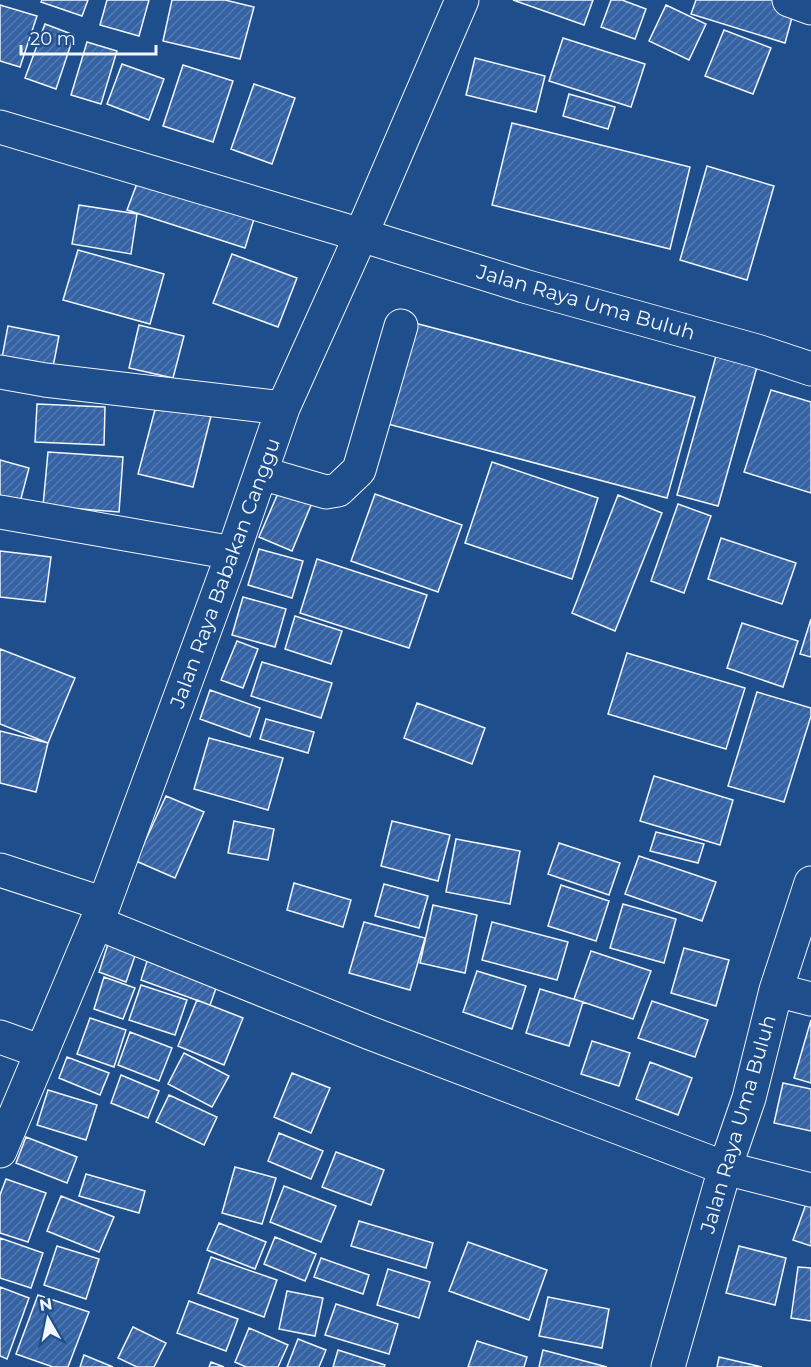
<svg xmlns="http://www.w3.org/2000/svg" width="811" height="1367" font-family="Montserrat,sans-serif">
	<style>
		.building { fill: url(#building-hatch); stroke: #f2f6ff; stroke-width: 1.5 }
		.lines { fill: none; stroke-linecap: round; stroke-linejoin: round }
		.minor-casing { stroke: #f2f6ff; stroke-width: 35 }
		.minor { stroke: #1f4e8c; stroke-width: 33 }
		.labels { text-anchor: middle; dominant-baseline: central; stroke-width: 4.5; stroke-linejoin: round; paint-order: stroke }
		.street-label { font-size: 20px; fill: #f2f6ff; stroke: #1f4e8c }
	</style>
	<defs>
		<pattern id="building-hatch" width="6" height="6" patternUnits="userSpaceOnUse" patternTransform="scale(1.5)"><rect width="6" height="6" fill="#3563a3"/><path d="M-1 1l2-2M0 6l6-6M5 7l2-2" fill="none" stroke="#537ab1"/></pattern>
	</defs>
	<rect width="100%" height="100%" fill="#1f4e8c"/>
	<path class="building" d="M 42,0 L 88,0 L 82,16 L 41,2 Z
		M 107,0 L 149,0 L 139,36 L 100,25 Z
		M 172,0 L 225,0 L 254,7 L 240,59 L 163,41 Z
		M 513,0 L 593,0 L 584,25 Z
		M 611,0 L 622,0 L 646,9 L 635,39 L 601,27 Z
		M 696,0 L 787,0 L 796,3 L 785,43 L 691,14 Z
		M 0,5 L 37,16 L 20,67 L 0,61 Z
		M 666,5 L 706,24 L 689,60 L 649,41 Z
		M 45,24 L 74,35 L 56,89 L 25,78 Z
		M 724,30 L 771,48 L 753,94 L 705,76 Z
		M 563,38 L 645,64 L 631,107 L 549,81 Z
		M 87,42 L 117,51 L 101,104 L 71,95 Z
		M 475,58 L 545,76 L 536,112 L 466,95 Z
		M 122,64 L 164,79 L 149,120 L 107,104 Z
		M 183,65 L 233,81 L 213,142 L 163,126 Z
		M 254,84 L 295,98 L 272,164 L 231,149 Z
		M 569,94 L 615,107 L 608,129 L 563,116 Z
		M 512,123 L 690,167 L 670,249 L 492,205 Z
		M 707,166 L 774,186 L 747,280 L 680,260 Z
		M 141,173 L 258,206 L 245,248 L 127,210 Z
		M 79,205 L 137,214 L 131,254 L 72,244 Z
		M 78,250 L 164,274 L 150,324 L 63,300 Z
		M 232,254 L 297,278 L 278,327 L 213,303 Z
		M 411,322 L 695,397 L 667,498 L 384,423 Z
		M 139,325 L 184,336 L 173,378 L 129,368 Z
		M 8,326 L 59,336 L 52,372 L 1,363 Z
		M 716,356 L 757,367 L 718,506 L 677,495 Z
		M 771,390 L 811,402 L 811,493 L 744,472 Z
		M 157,402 L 211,416 L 193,487 L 138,474 Z
		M 37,404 L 105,407 L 104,445 L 35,442 Z
		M 48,452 L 123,457 L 119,512 L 43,506 Z
		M 0,460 L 29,468 L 19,506 L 0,501 Z
		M 492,462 L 598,498 L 572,579 L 465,543 Z
		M 282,484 L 314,498 L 292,551 L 259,537 Z
		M 375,494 L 462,525 L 438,592 L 351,561 Z
		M 618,495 L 662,513 L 615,631 L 572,613 Z
		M 678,504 L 711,516 L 684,593 L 651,581 Z
		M 721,538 L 796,563 L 782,604 L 708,579 Z
		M 259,549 L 303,561 L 292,598 L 248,585 Z
		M 0,551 L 51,557 L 45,602 L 0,597 Z
		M 317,559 L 427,595 L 409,648 L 300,613 Z
		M 243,597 L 286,609 L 275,647 L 232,635 Z
		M 295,616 L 342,631 L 331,664 L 285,649 Z
		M 811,619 L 811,657 L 800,654 Z
		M 742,623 L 798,641 L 783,687 L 727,668 Z
		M 237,641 L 258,649 L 243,688 L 221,680 Z
		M 0,649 L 75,678 L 48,743 L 0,724 Z
		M 627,653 L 745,688 L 726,749 L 608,714 Z
		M 262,662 L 332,683 L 321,718 L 251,696 Z
		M 210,690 L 260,708 L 250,737 L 200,719 Z
		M 757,692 L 811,708 L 811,716 L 784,802 L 728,786 Z
		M 417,703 L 485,728 L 472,764 L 404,738 Z
		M 266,719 L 314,732 L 308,753 L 260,739 Z
		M 0,731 L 48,743 L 36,792 L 0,783 Z
		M 209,738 L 283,758 L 268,810 L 194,789 Z
		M 654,776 L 733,800 L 720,845 L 640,821 Z
		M 166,796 L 204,812 L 175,878 L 136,861 Z
		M 234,821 L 274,829 L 268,860 L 228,853 Z
		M 392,821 L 450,835 L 438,881 L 381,866 Z
		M 656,832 L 704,844 L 698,863 L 650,851 Z
		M 456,839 L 520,851 L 510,904 L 446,892 Z
		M 559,843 L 620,863 L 609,895 L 548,874 Z
		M 639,856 L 716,882 L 702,921 L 625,894 Z
		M 294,883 L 351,900 L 343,927 L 287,910 Z
		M 384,884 L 428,896 L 419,928 L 375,916 Z
		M 561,885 L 609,901 L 596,941 L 548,926 Z
		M 623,904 L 676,919 L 664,963 L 610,948 Z
		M 433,905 L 477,915 L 465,973 L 420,963 Z
		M 364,922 L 425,938 L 410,990 L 349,973 Z
		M 492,922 L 568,942 L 557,980 L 482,960 Z
		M 109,941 L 137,950 L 126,982 L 99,972 Z
		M 684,948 L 729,960 L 716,1006 L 671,993 Z
		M 591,951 L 651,971 L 633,1019 L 574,999 Z
		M 150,952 L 219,980 L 210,1005 L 141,980 Z
		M 477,971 L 526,986 L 512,1029 L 463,1012 Z
		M 104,977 L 135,988 L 123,1019 L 94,1009 Z
		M 141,985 L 187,1000 L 175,1035 L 129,1020 Z
		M 540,989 L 583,1002 L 569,1046 L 526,1033 Z
		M 197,1000 L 243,1018 L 224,1065 L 178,1046 Z
		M 652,1001 L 708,1020 L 695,1057 L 638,1038 Z
		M 90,1018 L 126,1030 L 114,1067 L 77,1054 Z
		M 811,1020 L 811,1083 L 794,1078 Z
		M 130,1032 L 172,1048 L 159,1081 L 118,1065 Z
		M 592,1041 L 630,1053 L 619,1086 L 581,1074 Z
		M 184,1053 L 229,1076 L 212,1107 L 168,1084 Z
		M 67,1057 L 109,1073 L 100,1095 L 59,1078 Z
		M 650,1062 L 692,1078 L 678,1115 L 636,1099 Z
		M 292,1073 L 330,1088 L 311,1133 L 274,1117 Z
		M 121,1075 L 159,1091 L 148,1118 L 111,1103 Z
		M 783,1083 L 811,1089 L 811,1131 L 774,1123 Z
		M 48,1090 L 97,1105 L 86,1140 L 37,1125 Z
		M 169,1095 L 217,1117 L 204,1145 L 156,1122 Z
		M 279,1133 L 323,1151 L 311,1179 L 268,1161 Z
		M 26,1137 L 77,1157 L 67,1183 L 16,1163 Z
		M 336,1152 L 384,1170 L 371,1205 L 322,1187 Z
		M 235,1167 L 276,1178 L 262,1224 L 222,1213 Z
		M 86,1174 L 145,1191 L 139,1213 L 79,1196 Z
		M 6,1179 L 46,1193 L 28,1242 L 0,1233 L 0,1195 Z
		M 284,1186 L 336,1206 L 321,1242 L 270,1222 Z
		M 810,1193 L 811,1193 L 811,1246 L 793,1240 Z
		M 61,1196 L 114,1217 L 99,1252 L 47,1231 Z
		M 359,1221 L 433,1243 L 426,1268 L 351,1246 Z
		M 219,1223 L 266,1242 L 255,1269 L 207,1250 Z
		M 275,1237 L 316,1254 L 305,1281 L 264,1264 Z
		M 0,1238 L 43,1253 L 31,1288 L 0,1278 Z
		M 468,1242 L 547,1270 L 529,1320 L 449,1291 Z
		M 57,1246 L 99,1259 L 86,1299 L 44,1285 Z
		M 739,1246 L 786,1258 L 775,1305 L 726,1293 Z
		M 211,1257 L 277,1280 L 264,1317 L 198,1293 Z
		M 321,1258 L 369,1275 L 363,1294 L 314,1277 Z
		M 798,1267 L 811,1268 L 811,1321 L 791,1318 Z
		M 388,1269 L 430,1282 L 419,1318 L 377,1305 Z
		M 0,1287 L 29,1298 L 7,1359 L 0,1356 Z
		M 287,1291 L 323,1298 L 315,1336 L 279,1329 Z
		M 38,1295 L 89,1312 L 68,1367 L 53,1367 L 16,1354 Z
		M 548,1297 L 609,1309 L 602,1348 L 539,1336 Z
		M 189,1301 L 238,1319 L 226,1351 L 177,1333 Z
		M 336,1304 L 398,1324 L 389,1354 L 325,1335 Z
		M 133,1327 L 166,1343 L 154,1367 L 137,1367 L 118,1358 Z
		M 249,1328 L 288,1345 L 278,1367 L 246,1367 L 235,1362 Z
		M 298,1339 L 326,1350 L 319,1367 L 287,1367 Z
		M 477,1341 L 527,1357 L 524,1367 L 468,1367 Z
		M 338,1350 L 385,1365 L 384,1367 L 333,1367 Z
		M 543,1350 L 607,1367 L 539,1367 Z
		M 84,1355 L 113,1367 L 80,1367 Z
		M 719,1357 L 762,1367 L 717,1367 Z
		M 211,1362 L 224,1367 L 209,1367 Z"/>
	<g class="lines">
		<g class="minor-casing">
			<path id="minor" d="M 789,0 L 811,8
				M 0,127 L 361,235 L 524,286 L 757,351 L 811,369
				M 0,372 L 45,380 L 283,408
				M 261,473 L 326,492 L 338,490 L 359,470 L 401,326
				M 0,512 L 233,553
				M 0,870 L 104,904
				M 97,923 L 370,1033 L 725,1168 L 811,1190
				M 776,990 L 811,999
				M 0,1037 L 42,1052
				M 0,1151 L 104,904 L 233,553 L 283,408 L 361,235 L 462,0
				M 668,1367 L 725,1168 L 749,1098 L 776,990 L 811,883"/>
		</g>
		<use href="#minor" class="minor"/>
	</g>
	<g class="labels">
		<g class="street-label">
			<text transform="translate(586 302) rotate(16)">Jalan Raya Uma Buluh</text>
			<text transform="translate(225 573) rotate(-70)">Jalan Raya Babakan Canggu</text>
			<text transform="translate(738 1124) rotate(-74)">Jalan Raya Uma Buluh</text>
		</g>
	</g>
	<g transform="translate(48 1319) rotate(351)" stroke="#1f4e8c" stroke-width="4.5" paint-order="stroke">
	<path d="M0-4.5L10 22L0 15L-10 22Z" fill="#f2f6ff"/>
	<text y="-9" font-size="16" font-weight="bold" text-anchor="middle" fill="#f2f6ff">N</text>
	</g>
	<path d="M21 45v9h135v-9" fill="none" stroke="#f2f6ff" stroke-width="3"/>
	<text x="30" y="45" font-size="18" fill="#f2f6ff" stroke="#1f4e8c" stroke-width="4.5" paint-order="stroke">20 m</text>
</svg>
